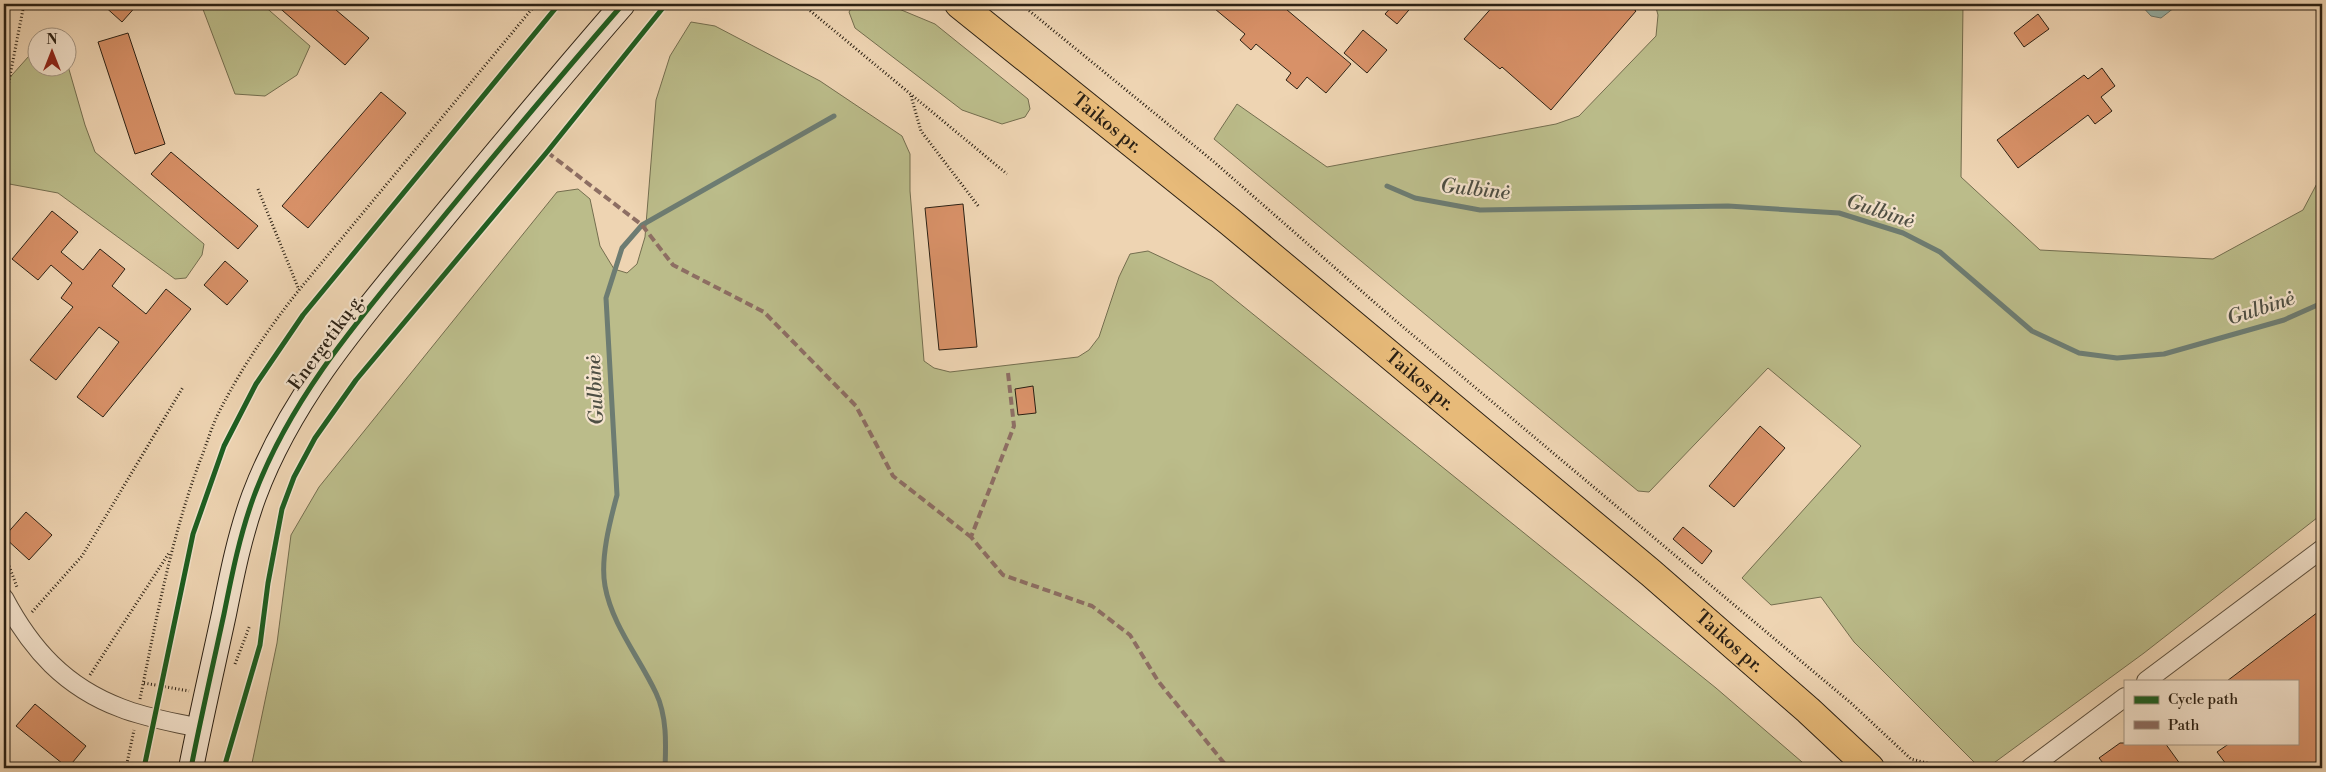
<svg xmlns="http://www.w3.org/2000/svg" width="2326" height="772" font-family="'Libre Bodoni',serif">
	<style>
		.green { fill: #bbbc8a; stroke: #746e4f }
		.water { fill: #99b8b0; stroke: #6d7c72 }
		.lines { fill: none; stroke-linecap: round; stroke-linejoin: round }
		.stream { stroke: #6d7c72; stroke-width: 5 }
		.building { fill: #d89168; stroke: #2c2114 }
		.street-casing { stroke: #5c4e3c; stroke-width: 20 }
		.secondary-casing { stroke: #2c2114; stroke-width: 26 }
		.primary-casing { stroke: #2c2114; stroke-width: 30 }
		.path { stroke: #2c2114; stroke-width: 3; stroke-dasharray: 1 2.5; stroke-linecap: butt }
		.street { stroke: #f4e3cd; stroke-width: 18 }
		.secondary { stroke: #f4e3cd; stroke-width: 24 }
		.primary { stroke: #e7ba79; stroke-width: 28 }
		.quiet { stroke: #8d6e63; stroke-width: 4; stroke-dasharray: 8 4; stroke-linecap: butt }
		.cycleway-casing { stroke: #f4e3cd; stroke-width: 8 }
		.cycleway { stroke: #1b5e20; stroke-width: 5 }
		.labels { text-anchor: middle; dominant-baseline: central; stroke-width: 4.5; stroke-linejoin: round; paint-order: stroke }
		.street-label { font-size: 19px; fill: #2c2114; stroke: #f4e3cd }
		.water-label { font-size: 20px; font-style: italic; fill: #4d4e43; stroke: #f4e3cd }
	</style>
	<rect width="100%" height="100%" fill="#eed4b2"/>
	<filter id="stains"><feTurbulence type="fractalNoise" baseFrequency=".004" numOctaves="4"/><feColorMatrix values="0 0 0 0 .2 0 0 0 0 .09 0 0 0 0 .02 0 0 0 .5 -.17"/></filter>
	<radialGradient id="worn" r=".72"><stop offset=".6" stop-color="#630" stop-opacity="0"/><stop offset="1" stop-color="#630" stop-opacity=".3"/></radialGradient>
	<path class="green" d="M 201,4 L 262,4 L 310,46 L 297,75 L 265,96 L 235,94 Z
		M 854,4 L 887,4 L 935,24 L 1028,99 L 1030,109 L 1025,117 L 1002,124 L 962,110 L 855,28 L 849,12 Z
		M 1655,4 L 1963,4 L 1961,177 L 2040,250 L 2213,259 L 2303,210 L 2322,174 L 2322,514 L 2144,653 L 1987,768 L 1980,768 L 1854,642 L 1821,597 L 1771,605 L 1742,578 L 1861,446 L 1768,368 L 1649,492 L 1638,491 L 1214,139 L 1237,104 L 1327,167 L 1556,124 L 1579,116 L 1656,36 L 1658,15 Z
		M 691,22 L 715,26 L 820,81 L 902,136 L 910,154 L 910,191 L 924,361 L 934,368 L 950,372 L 1078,357 L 1089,350 L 1099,337 L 1119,277 L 1130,254 L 1148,251 L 1212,281 L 1716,688 L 1809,768 L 251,768 L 277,643 L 291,535 L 319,487 L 557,192 L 578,189 L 590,199 L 600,246 L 614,269 L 627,273 L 637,264 L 645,237 L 656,100 L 670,56 Z
		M 37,47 L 38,68 L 68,68 L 68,66 L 85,125 L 95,152 L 204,244 L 202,255 L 186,278 L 175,279 L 58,193 L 4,183 L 4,84 Z"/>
	<path class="water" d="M 2140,4 L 2179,4 L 2161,18 L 2151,16 Z"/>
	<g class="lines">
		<path class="stream" d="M 1387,186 L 1415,198 L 1480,210 L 1728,206 L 1839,213 L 1903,233 L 1940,252 L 2032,331 L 2079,353 L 2117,358 L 2164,354 L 2284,320 L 2322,303
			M 665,768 C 666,744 667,716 656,693 C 639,657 612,625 605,586 C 600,559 610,521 617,495 L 606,298 L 622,248 L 642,225 L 834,116"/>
	</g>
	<path class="building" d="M 102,4 L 138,4 L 122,22 Z
		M 275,4 L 329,4 L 369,38 L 345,65 Z
		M 1209,4 L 1280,4 L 1351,64 L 1326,93 L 1307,77 L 1297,89 L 1286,80 L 1291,73 L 1256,44 L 1251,50 L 1240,40 L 1245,34 Z
		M 1394,4 L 1414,4 L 1397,24 L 1385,14 Z
		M 1495,4 L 1627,4 L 1636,11 L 1551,110 L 1502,67 L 1500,69 L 1464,39 Z
		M 2038,14 L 2049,29 L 2024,47 L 2014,33 Z
		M 1363,30 L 1387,50 L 1367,73 L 1344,53 Z
		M 128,33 L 165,144 L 135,154 L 98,42 Z
		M 2102,68 L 2115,86 L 2101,97 L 2112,111 L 2095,124 L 2088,115 L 2018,168 L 1997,140 L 2084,75 L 2088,79 Z
		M 381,92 L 406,113 L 308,228 L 282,206 Z
		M 171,152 L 258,226 L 238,249 L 151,174 Z
		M 963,204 L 977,347 L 939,350 L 925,208 Z
		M 52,211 L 78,232 L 61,252 L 83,270 L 100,249 L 125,269 L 112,286 L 146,314 L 166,289 L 191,309 L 103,417 L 77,397 L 119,342 L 99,327 L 56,380 L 30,360 L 73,307 L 61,298 L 72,283 L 51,265 L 38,280 L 12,259 Z
		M 225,261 L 248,281 L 227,305 L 204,285 Z
		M 1033,386 L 1036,413 L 1018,415 L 1015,389 Z
		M 1760,426 L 1785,448 L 1734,507 L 1709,486 Z
		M 26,512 L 52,535 L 29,560 L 4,537 Z
		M 1683,527 L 1712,551 L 1702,564 L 1673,539 Z
		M 2322,609 L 2322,768 L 2229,768 L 2217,752 L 2230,743 L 2297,743 L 2297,681 L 2227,681 Z
		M 35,704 L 86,746 L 68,768 L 16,726 Z
		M 2120,743 L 2165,743 L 2183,768 L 2107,768 L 2099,758 Z"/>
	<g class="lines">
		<g class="street-casing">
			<path id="street" d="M 4,598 C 31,649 65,687 121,708 C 146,718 173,722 199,728
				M 2146,681 L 2322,549
				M 2030,768 L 2125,697"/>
		</g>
		<g class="secondary-casing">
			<path id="secondary" d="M 191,768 C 201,717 213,665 224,614 C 232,574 240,534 254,496 C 291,397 360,318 426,238 C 491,159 556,81 623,4"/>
		</g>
		<g class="primary-casing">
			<g id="primary">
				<path id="s1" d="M 959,4 L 1229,221 L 1651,573 L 1808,710 L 1870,768"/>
			</g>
		</g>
		<path class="path" d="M 802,4 L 1007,174
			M 1021,4 L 1213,161 L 1390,316 L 1851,703 L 1911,759 L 1947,768
			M 4,96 L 7,91 L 24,4
			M 911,96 L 921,131 L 979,207
			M 258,189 L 299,290
			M 4,553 L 17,587
			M 32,612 L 82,556 L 183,387
			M 235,664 L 250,625
			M 90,675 L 169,553
			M 144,683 L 189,691
			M 140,699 C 157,616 172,532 203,453 C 208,440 212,426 218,414 C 240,370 268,329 299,290 L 536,4
			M 126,768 L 134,730"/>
		<use href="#street" class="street"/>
		<use href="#secondary" class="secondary"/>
		<use href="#primary" class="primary"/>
		<path class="quiet" d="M 547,152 L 642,225 L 673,265 L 764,312 L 856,406 L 893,476 L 971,537
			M 1008,373 L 1014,426 L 971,537 L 1003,575 L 1092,606 L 1130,635 L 1158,681 L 1228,768"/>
		<g class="cycleway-casing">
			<path id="cycleway" d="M 144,768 L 193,534 L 224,446 L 256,384 L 303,315 L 559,4
				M 191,768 C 201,717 213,665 224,614 C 232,574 240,534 254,496 C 291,397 360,318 426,238 C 491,159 556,81 623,4
				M 224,768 L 260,645 L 268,583 L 282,509 L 294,477 L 315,438 L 356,380 L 547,152 L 666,4"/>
		</g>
		<use href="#cycleway" class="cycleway"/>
	</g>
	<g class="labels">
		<g class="street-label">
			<text stroke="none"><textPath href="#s1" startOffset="190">Taikos pr.</textPath></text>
			<text transform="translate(326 342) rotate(-54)">Energetikų g.</text>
			<text stroke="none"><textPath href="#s1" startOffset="595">Taikos pr.</textPath></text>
			<text stroke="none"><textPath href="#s1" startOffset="1000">Taikos pr.</textPath></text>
		</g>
		<g class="water-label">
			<text transform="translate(1475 190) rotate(6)">Gulbinė</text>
			<text transform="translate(1880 212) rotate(18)">Gulbinė</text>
			<text transform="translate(2261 309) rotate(-18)">Gulbinė</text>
			<text transform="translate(596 390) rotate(-93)">Gulbinė</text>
		</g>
	</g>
	<rect width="2326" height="772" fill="none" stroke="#eed4b2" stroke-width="20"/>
	<rect x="5" y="5" width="2316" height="762" fill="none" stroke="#2c2114" stroke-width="2.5"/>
	<rect x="10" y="10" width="2306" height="752" fill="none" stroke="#2c2114"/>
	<rect x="2124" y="680" width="175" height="65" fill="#f4e3cd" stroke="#a49583"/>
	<rect x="2134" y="696" width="25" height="8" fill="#1b5e20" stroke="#a49583"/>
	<text x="2168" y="704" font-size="15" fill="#2c2114">Cycle path</text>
	<rect x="2134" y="721" width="25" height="8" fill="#8d6e63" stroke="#a49583"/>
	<text x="2168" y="730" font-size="15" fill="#2c2114">Path</text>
	<g transform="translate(52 52)"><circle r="24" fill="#f4e3cd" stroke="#a49583"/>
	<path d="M0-4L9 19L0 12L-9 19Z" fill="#8f2418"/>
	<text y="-8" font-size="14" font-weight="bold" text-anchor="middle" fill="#2c2114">N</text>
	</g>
	<rect width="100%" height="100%" filter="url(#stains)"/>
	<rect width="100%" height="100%" fill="url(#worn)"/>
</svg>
